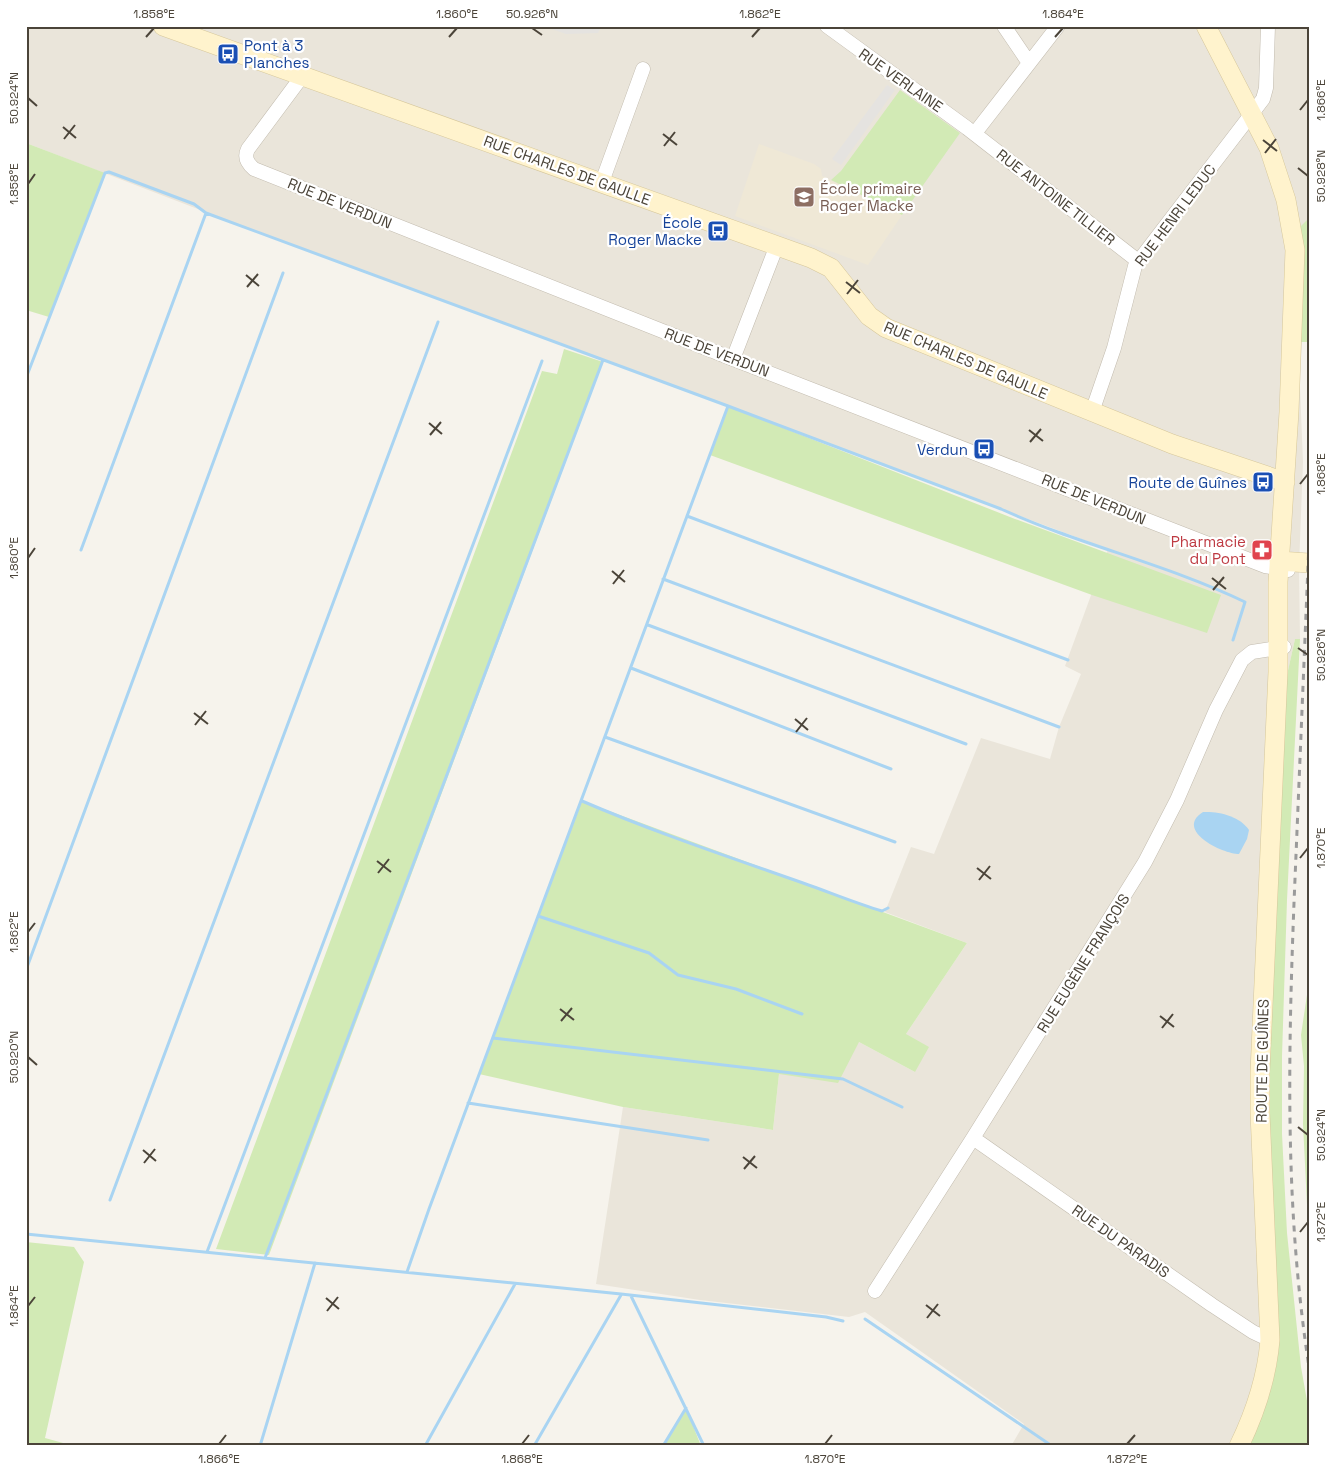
<svg xmlns="http://www.w3.org/2000/svg" width="1335" height="1472" font-family="'Space Grotesk',sans-serif">
	<style>
		.residential { fill: #eae5da }
		.education { fill: #efe8d6 }
		.green { fill: #d2eab5 }
		.parking { fill: #e5e3e0 }
		.water { fill: #a9d4f2 }
		.lines { fill: none; stroke-linecap: round; stroke-linejoin: round }
		.stream { stroke: #a9d4f2; stroke-width: 3 }
		.street-casing { stroke: #c2bbae; stroke-width: 15 }
		.secondary-casing { stroke: #d6c79b; stroke-width: 20 }
		.street { stroke: #fff; stroke-width: 14 }
		.secondary { stroke: #fff3cd; stroke-width: 19 }
		.rail { stroke: #9a9a9a; stroke-width: 3; stroke-dasharray: 6 6; stroke-linecap: butt }
		.ticks { fill: none; stroke: #4b4439; stroke-width: 2 }
		.labels { text-anchor: middle; dominant-baseline: central; stroke-width: 4.5; stroke-linejoin: round; paint-order: stroke }
		.transit-label { font-size: 15px; fill: #164399; stroke: #fff; text-anchor: end }
		.street-label { font-size: 15px; fill: #4b4439; stroke: #fff }
		.education-label { font-size: 15px; fill: #785e54; stroke: #fff; text-anchor: start }
		.health-label { font-size: 15px; fill: #be3a42; stroke: #fff; text-anchor: end }
		.neatline { fill: none; stroke: #4b4439; stroke-width: 2 }
		.ticks-label { font-size: 12px; text-anchor: middle; fill: #4b4439 }
	</style>
	<rect width="100%" height="100%" fill="#f6f3ec"/>
	<path class="residential" d="M 26,26 L 1309,26 L 1309,219 L 1299,363 L 1303,462 L 1299,567 L 1300,639 L 1295,639 L 1287,675 L 1270,956 L 1276,1297 L 1248,1446 L 1011,1446 L 1024,1424 L 865,1312 L 849,1317 L 700,1300 L 596,1284 L 623,1107 L 773,1130 L 779,1074 L 859,1042 L 915,1072 L 906,1034 L 967,943 L 885,912 L 911,847 L 934,854 L 981,738 L 1050,759 L 1059,727 L 1081,674 L 1065,666 L 1108,549 L 567,346 L 229,221 L 26,143 Z"/>
	<path class="education" d="M 759,144 L 814,164 L 821,169 L 822,176 L 902,215 L 868,265 L 735,216 Z"/>
	<path class="green" d="M 900,90 L 960,133 L 902,215 L 831,180 L 841,171 Z
		M 26,143 L 105,173 L 49,317 L 26,310 Z
		M 1309,218 L 1309,342 L 1298,342 L 1300,227 Z
		M 564,349 L 603,362 L 269,1255 L 216,1249 L 542,371 L 557,374 Z
		M 728,406 L 1015,519 L 1221,595 L 1207,633 L 1092,595 L 710,455 Z
		M 1295,639 L 1300,639 L 1287,900 L 1282,1056 L 1282,1134 L 1287,1233 L 1301,1367 L 1309,1412 L 1309,1446 L 1248,1446 L 1261,1416 L 1270,956 L 1287,675 Z
		M 582,801 L 967,943 L 906,1034 L 929,1047 L 915,1072 L 859,1042 L 838,1083 L 779,1074 L 773,1130 L 623,1107 L 479,1074 Z
		M 1309,959 L 1309,1245 L 1303,1124 L 1304,1066 L 1301,1035 L 1308,988 Z
		M 26,1242 L 74,1247 L 84,1262 L 45,1438 L 74,1446 L 26,1446 Z
		M 686,1408 L 701,1446 L 663,1446 Z"/>
	<path class="parking" d="M 543,26 L 601,26 L 598,33 L 566,34 Z
		M 887,85 L 895,90 L 841,165 L 832,159 Z"/>
	<path class="water" d="M 1203,812 C 1218,811 1240,816 1249,830 L 1247,839 L 1239,854 C 1222,854 1174,830 1203,812 Z"/>
	<g class="lines">
		<path class="stream" d="M 26,378 L 105,173 L 109,172 L 194,204 L 206,213
			M 687,516 L 1068,660
			M 81,550 L 206,213 L 728,406
			M 663,579 L 1059,727
			M 648,625 L 966,744
			M 631,668 L 891,769
			M 605,737 L 895,842
			M 582,801 C 654,832 729,857 803,883 C 829,892 855,903 882,911 L 888,908
			M 538,916 L 649,953 L 678,975 L 736,989 L 802,1014
			M 26,970 L 283,273
			M 493,1038 L 843,1079 L 902,1107
			M 468,1103 L 708,1140
			M 110,1200 L 438,322
			M 26,1234 L 621,1294 L 826,1317 L 843,1321
			M 207,1252 L 542,361
			M 265,1258 L 603,360
			M 407,1272 L 429,1209 L 728,406 L 1001,509 C 1080,545 1166,564 1245,602 L 1233,640
			M 631,1296 L 704,1446
			M 865,1319 L 1052,1446
			M 260,1446 L 315,1263
			M 425,1446 L 515,1284
			M 534,1446 L 621,1295
			M 663,1446 L 686,1408"/>
		<g class="street-casing">
			<path id="street" d="M 827,26 L 967,128 L 1138,261
				M 1004,26 L 1029,63
				M 303,75 L 248,149 C 244,157 247,163 254,169 L 733,359 L 1265,566 L 1288,570
				M 975,133 L 1058,26
				M 602,182 L 643,69
				M 733,359 L 777,245
				M 1092,412 L 1114,348 L 1135,266 L 1263,99 L 1266,88 L 1268,26
				M 973,1138 L 1212,1305 L 1253,1332 L 1270,1340
				M 875,1291 L 973,1138 L 1145,862 L 1177,800 L 1216,710 L 1242,660 L 1252,652 L 1284,647"/>
		</g>
		<g class="secondary-casing">
			<path id="secondary" d="M 163,26 L 811,258 L 831,268 L 869,316 L 886,328 L 1172,444 L 1285,482
				M 1206,26 L 1269,148 L 1286,200 L 1295,250 L 1289,412 L 1278,582 L 1278,672 L 1260,1072 L 1260,1113 L 1270,1340 C 1267,1376 1255,1413 1239,1446
				M 1279,561 L 1309,563"/>
		</g>
		<use href="#street" class="street"/>
		<use href="#secondary" class="secondary"/>
		<path class="rail" d="M 1309,542 C 1304,662 1299,783 1294,903 C 1288,1060 1285,1211 1309,1367"/>
	</g>
	<path class="ticks" d="M 532,28 L 542,35M 146,37 L 154,28M 449,37 L 457,28M 752,37 L 760,28M 1055,37 L 1063,28M 28,98 L 37,106M 1300,110 L 1308,100M 63,127 L 76,138M 663,134 L 677,145M 64,139 L 75,125M 1263,140 L 1277,151M 664,146 L 675,132M 1265,153 L 1276,139M 1298,168 L 1308,176M 28,184 L 35,174M 246,275 L 259,286M 846,282 L 860,293M 247,287 L 258,274M 847,294 L 858,280M 429,423 L 442,434M 1029,430 L 1043,441M 430,435 L 441,422M 1030,442 L 1041,429M 1300,484 L 1308,474M 28,558 L 35,548M 612,571 L 625,582M 1212,578 L 1226,589M 613,584 L 624,570M 1213,590 L 1224,577M 1298,648 L 1308,655M 194,713 L 208,724M 795,719 L 808,730M 195,725 L 206,711M 796,732 L 807,718M 1300,858 L 1308,848M 377,861 L 391,872M 977,868 L 991,879M 378,873 L 389,859M 979,880 L 990,866M 28,932 L 35,923M 560,1009 L 574,1020M 1160,1016 L 1174,1027M 561,1021 L 572,1008M 1162,1028 L 1173,1014M 28,1057 L 37,1065M 1298,1127 L 1308,1135M 143,1150 L 156,1161M 743,1157 L 757,1168M 144,1163 L 155,1149M 744,1169 L 755,1156M 1300,1232 L 1308,1222M 326,1298 L 339,1309M 926,1305 L 940,1316M 28,1306 L 35,1297M 327,1311 L 338,1297M 927,1318 L 938,1304M 219,1444 L 226,1435M 522,1444 L 529,1435M 825,1444 L 832,1435M 1127,1444 L 1135,1435"/>
	<defs>
		<g id="bus-square" transform="scale(1.125)"><rect x="-9" y="-9" width="18" height="18" rx="4" fill="#1a4fb4" stroke="#fff"/><path d="M-5-6H5V4H4V6H2V4H-2V6H-4V4H-5ZM-3.5-4V0h7V-4ZM-3.5 1.2v1.5H-2V1.2ZM2 1.2v1.5H3.5V1.2Z" fill="#fff"/></g>
		<g id="school-square" transform="scale(1.125)"><rect x="-9" y="-9" width="18" height="18" rx="4" fill="#8d6e63" stroke="#fff"/><path d="M0-5L7-2L0 1L-7-2ZM-4 1L0 2.5L4 1V4Q0 6-4 4Z" fill="#fff"/></g>
		<g id="pharmacy-square" transform="scale(1.125)"><rect x="-9" y="-9" width="18" height="18" rx="4" fill="#e0444e" stroke="#fff"/><path d="M-2-6h4v4h4v4h-4v4h-4v-4h-4v-4h4Z" fill="#fff"/></g>
	</defs>
	<g fill-rule="evenodd">
		<use href="#bus-square" x="228" y="54"/>
		<use href="#school-square" x="804" y="197"/>
		<use href="#bus-square" x="718" y="231"/>
		<use href="#bus-square" x="984" y="449"/>
		<use href="#bus-square" x="1263" y="482"/>
		<use href="#pharmacy-square" x="1262" y="550"/>
	</g>
	<g class="labels">
		<g class="transit-label">
			<text x="244" y="45" text-anchor="start">Pont à 3<tspan x="244" dy="17">Planches</tspan></text>
			<text x="702" y="222">École<tspan x="702" dy="17">Roger Macke</tspan></text>
			<text x="968" y="449">Verdun</text>
			<text x="1247" y="482">Route de Guînes</text>
		</g>
		<g class="street-label">
			<text transform="translate(901 80) rotate(35)">RUE VERLAINE</text>
			<text transform="translate(567 170) rotate(20)">RUE CHARLES DE GAULLE</text>
			<text transform="translate(1056 197) rotate(38)">RUE ANTOINE TILLIER</text>
			<text transform="translate(340 203) rotate(22)">RUE DE VERDUN</text>
			<text transform="translate(1175 215) rotate(-53)">RUE HENRI LEDUC</text>
			<text transform="translate(717 352) rotate(21)">RUE DE VERDUN</text>
			<text transform="translate(966 360) rotate(23)">RUE CHARLES DE GAULLE</text>
			<text transform="translate(1094 499) rotate(22)">RUE DE VERDUN</text>
			<text transform="translate(1083 963) rotate(-58)">RUE EUGÈNE FRANÇOIS</text>
			<text transform="translate(1262 1061) rotate(-89)">ROUTE DE GUÎNES</text>
			<text transform="translate(1121 1241) rotate(35)">RUE DU PARADIS</text>
		</g>
		<g class="education-label">
			<text x="820" y="188">École primaire<tspan x="820" dy="17">Roger Macke</tspan></text>
		</g>
		<g class="health-label">
			<text x="1246" y="541">Pharmacie<tspan x="1246" dy="17">du Pont</tspan></text>
		</g>
	</g>
	<rect width="1335" height="1472" fill="none" stroke="#ffffff" stroke-width="55"/>
	<rect x="28" y="28" width="1280" height="1416" class="neatline"/>
	<g class="ticks-label">
		<text x="154" y="18">1.858°E</text>
		<text x="457" y="18">1.860°E</text>
		<text x="532" y="18">50.926°N</text>
		<text x="760" y="18">1.862°E</text>
		<text x="1063" y="18">1.864°E</text>
		<text transform="translate(14 98) rotate(-90)" y="4">50.924°N</text>
		<text transform="translate(1321 100) rotate(-90)" y="4">1.866°E</text>
		<text transform="translate(1321 176) rotate(-90)" y="4">50.928°N</text>
		<text transform="translate(14 184) rotate(-90)" y="4">1.858°E</text>
		<text transform="translate(1321 474) rotate(-90)" y="4">1.868°E</text>
		<text transform="translate(14 558) rotate(-90)" y="4">1.860°E</text>
		<text transform="translate(1321 655) rotate(-90)" y="4">50.926°N</text>
		<text transform="translate(1321 848) rotate(-90)" y="4">1.870°E</text>
		<text transform="translate(14 932) rotate(-90)" y="4">1.862°E</text>
		<text transform="translate(14 1057) rotate(-90)" y="4">50.920°N</text>
		<text transform="translate(1321 1135) rotate(-90)" y="4">50.924°N</text>
		<text transform="translate(1321 1222) rotate(-90)" y="4">1.872°E</text>
		<text transform="translate(14 1306) rotate(-90)" y="4">1.864°E</text>
		<text x="219" y="1463">1.866°E</text>
		<text x="522" y="1463">1.868°E</text>
		<text x="825" y="1463">1.870°E</text>
		<text x="1127" y="1463">1.872°E</text>
	</g>
</svg>
